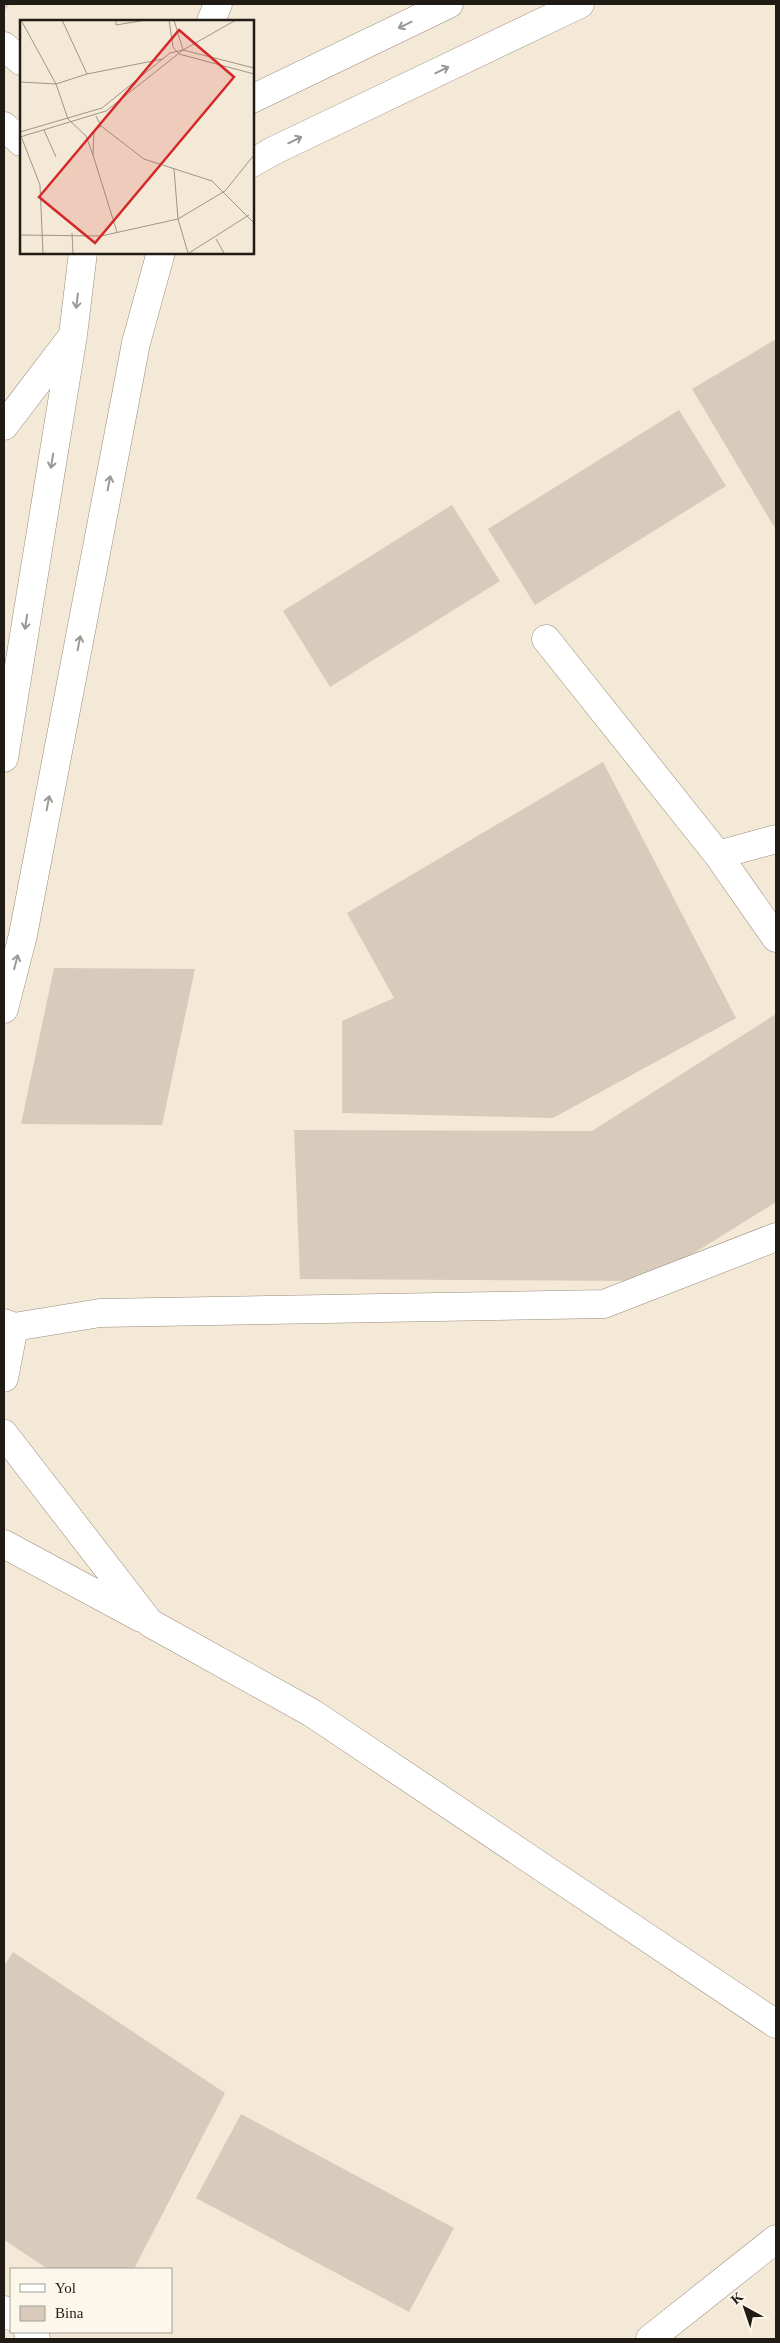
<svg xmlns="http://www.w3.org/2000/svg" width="780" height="2343" font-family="'Times New Roman',serif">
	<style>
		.building { fill: #d8cbbb }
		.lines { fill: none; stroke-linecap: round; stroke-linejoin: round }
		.minor-casing { stroke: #988d7d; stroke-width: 29 }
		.minor { stroke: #fff; stroke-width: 28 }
		.oneway { stroke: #9b9896 }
		.inset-road { fill: none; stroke: #9f9689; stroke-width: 1 }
		.view { fill: #d62828; fill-opacity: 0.15; stroke: #d62828; stroke-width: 2.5 }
		.inset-edge { fill: none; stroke: #201b15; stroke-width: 2.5 }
	</style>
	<rect width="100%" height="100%" fill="#f4e8d6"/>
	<path class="building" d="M 4,4 L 10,4 L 4,11 Z
		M 776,339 L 776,530 L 692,389 Z
		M 679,410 L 726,486 L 535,605 L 488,529 Z
		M 452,505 L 500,581 L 330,687 L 283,611 Z
		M 603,762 L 736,1018 L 553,1118 L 342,1113 L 342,1021 L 394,998 L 347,913 Z
		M 54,968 L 195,969 L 162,1125 L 21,1124 Z
		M 776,1014 L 776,1202 L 649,1281 L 300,1279 L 294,1130 L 592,1131 Z
		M 13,1952 L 225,2093 L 134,2269 L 48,2269 L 4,2240 L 4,1966 Z
		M 241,2114 L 454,2228 L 409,2312 L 196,2198 Z"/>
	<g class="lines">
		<g class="minor-casing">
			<path id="minor" d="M 211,21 L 218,4
				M 4,46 L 21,61
				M 252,99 L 449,4
				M 4,126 L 21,142
				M 252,163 L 273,151 L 580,4
				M 4,426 L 71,338
				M 546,639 L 718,855 L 776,938
				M 4,758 L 73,335 L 83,252
				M 718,855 L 776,839
				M 4,1009 L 23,935 L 136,343 L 161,252
				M 4,1323 L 14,1327 L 100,1313 L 604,1304 L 776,1237
				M 4,1378 L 14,1327
				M 4,1434 L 150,1623 L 312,1713 L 776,2024
				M 4,1544 L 141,1618
				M 4,2310 L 11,2316
				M 28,2332 L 36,2339
				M 650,2339 L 776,2239"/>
		</g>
		<use href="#minor" class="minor"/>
	</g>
	<defs><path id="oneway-shaft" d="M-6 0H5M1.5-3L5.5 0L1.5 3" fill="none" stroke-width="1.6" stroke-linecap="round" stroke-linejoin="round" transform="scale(1.25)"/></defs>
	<g class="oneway">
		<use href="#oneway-shaft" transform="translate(405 25) rotate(154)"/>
		<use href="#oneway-shaft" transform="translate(442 70) rotate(-26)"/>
		<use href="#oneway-shaft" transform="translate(295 140) rotate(-26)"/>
		<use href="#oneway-shaft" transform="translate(77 301) rotate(97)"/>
		<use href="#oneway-shaft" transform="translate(52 461) rotate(99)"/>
		<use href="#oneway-shaft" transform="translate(109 483) rotate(-79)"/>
		<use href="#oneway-shaft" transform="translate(26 622) rotate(99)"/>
		<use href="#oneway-shaft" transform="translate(79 643) rotate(-79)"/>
		<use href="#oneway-shaft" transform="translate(48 803) rotate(-79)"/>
		<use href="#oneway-shaft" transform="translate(16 962) rotate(-75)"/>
	</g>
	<g transform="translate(20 20)">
		<rect width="234" height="234" fill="#f4e8d6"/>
		<path class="inset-road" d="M 1,0 L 36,64 L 48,99 L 66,116 L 73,135M 42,0 L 67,54M 96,0 L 96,5 L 126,0M 149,0 L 153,27 L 159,34 L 234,54M 154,0 L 163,30 L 234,48M 0,62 L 36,64 L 67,54 L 143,39M 76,96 L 81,106 L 124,139 L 192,161 L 234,203M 81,106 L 74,111 L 73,135 L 97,212M 24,110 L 36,137M 0,112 L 82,88 L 150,33 L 163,30 L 216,0M 1,116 L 20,165 L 23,233M 0,117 L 86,91 L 163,30M 154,149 L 158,199 L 168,233M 52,213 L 53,233M 0,215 L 81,216 L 158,199 L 205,171 L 234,135M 196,219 L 204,233M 169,233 L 229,195"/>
		<path class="view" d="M 159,10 L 214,57 L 75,223 L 19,177 Z"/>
		<rect width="234" height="234" class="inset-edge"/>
	</g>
	<rect width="780" height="2343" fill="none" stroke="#201b15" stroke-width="10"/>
	<rect x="10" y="2268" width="162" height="65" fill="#fdf6eb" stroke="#a59e95"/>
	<rect x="20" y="2284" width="25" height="8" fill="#ffffff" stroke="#a59e95"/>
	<text x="55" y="2293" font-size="15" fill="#201b15">Yol</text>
	<rect x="20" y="2306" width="25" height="15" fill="#d8cbbb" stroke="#a59e95"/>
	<text x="55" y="2318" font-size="15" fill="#201b15">Bina</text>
	<g transform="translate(745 2308) rotate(320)" stroke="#fdf6eb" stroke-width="4" paint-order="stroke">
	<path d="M0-4L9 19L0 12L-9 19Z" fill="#201b15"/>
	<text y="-8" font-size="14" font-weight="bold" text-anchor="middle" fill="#201b15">K</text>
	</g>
</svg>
